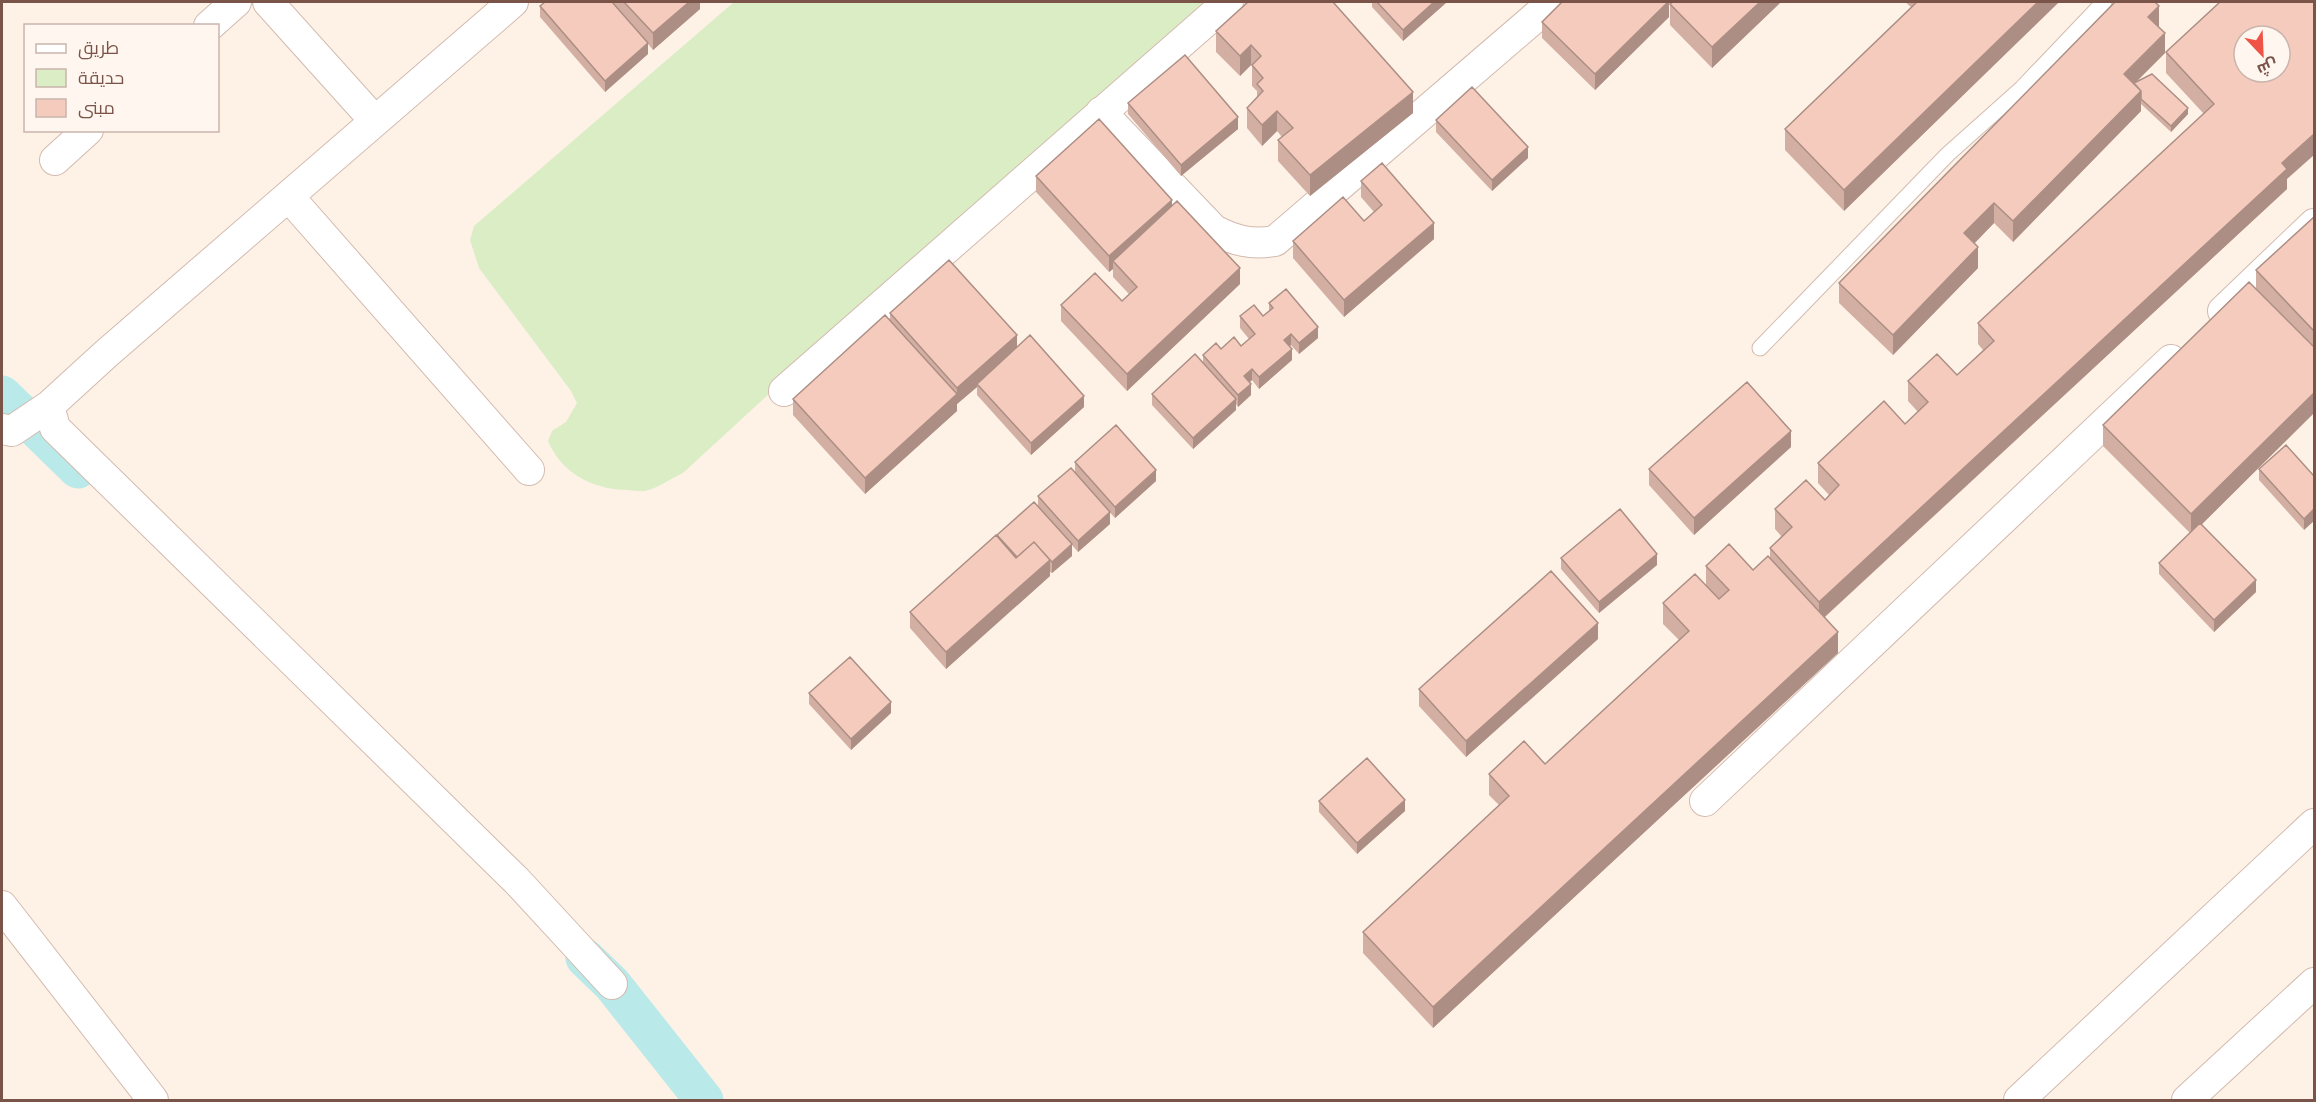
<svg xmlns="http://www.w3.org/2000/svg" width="2316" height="1102" font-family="Overpass,Cairo,sans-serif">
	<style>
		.green { fill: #daedc4 }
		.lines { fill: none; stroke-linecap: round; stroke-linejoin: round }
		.canal { stroke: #bae9e9; stroke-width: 39 }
		.lane-casing { stroke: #d3baae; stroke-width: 17 }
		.street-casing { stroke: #d3baae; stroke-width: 32 }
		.lane { stroke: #fff; stroke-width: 15 }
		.street { stroke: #fff; stroke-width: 30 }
		.wall { fill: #d3afa3 }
		.shaded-wall { fill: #ac8e84 }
		.building { fill: #f5cbbd; stroke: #ac8e84; stroke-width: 1.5; fill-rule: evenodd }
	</style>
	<rect width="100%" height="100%" fill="#fef2e7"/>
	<path class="green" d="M 734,2 L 1204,2 L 987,193 L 683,473 C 672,478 658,488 645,491 C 640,492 632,490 626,490 C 593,489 562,474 548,441 L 552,431 L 566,422 L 577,403 L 571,391 L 479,268 L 470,240 L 474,226 Z"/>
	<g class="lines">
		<path class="canal" d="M 2,395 L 78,469
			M 585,958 L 612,984 L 704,1100"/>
		<g class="lane-casing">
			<path id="lane" d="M 1760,348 L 1948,154 L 2022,88 L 2104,2"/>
		</g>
		<g class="street-casing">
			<path id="street" d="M 268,2 L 375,121
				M 513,2 L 107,353 L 49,406 L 55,428 L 517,881 L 612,984
				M 209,26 L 236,2
				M 1101,112 L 1214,230 C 1235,241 1252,245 1275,241 L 1553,2
				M 55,160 L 88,130
				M 289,197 L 529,470
				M 2223,311 L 2314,224
				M 784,391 L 1228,2
				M 2,429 L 12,431 L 49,406
				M 1705,801 L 2171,360
				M 2,906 L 153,1100
				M 2019,1100 L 2314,824
				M 2187,1100 L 2314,983"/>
		</g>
		<use href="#lane" class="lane"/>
		<use href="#street" class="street"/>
	</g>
	<path class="wall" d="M 545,2 L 700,2 L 700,9 L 653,50 L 648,44 L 648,54 L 605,92 L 540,17 L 540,6 Z
		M 1248,2 L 1413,113 L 1310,196 L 1278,161 L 1278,140 L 1282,137 L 1277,131 L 1262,146 L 1247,128 L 1247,108 L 1257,98 L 1257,91 L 1252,86 L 1252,66 L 1251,65 L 1240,76 L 1216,52 L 1216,31 Z
		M 1372,2 L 1447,2 L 1403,41 L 1372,7 Z
		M 1669,2 L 1669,17 L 1595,90 L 1542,38 L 1542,22 Z
		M 1673,2 L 1781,2 L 1712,68 L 1670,25 L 1670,4 Z
		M 1905,2 L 2059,2 L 1844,211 L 1785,150 L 1785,129 L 1911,7 Z
		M 2159,26 L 2159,27 L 2165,53 L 2136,82 L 2188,114 L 2171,132 L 2141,104 L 2141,111 L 2013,242 L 1994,223 L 1974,244 L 1978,268 L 1893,355 L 1839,303 L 1839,283 Z
		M 2166,52 L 2287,179 L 2287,189 L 1825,617 L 1838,653 L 1433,1028 L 1363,953 L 1363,932 L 1499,805 L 1489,795 L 1489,774 L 1545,764 L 1679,640 L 1663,624 L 1663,603 L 1706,585 L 1706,566 L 1753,570 L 1770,559 L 1770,548 L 1782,537 L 1775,529 L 1775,509 L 1825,500 L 1829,495 L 1818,483 L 1818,463 L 1905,424 L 1918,412 L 1908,401 L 1908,381 L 1957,375 L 1983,350 L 1978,344 L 1978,323 L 2204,114 L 2166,73 Z
		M 1128,103 L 1238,129 L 1181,176 L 1128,114 Z
		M 1436,120 L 1528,158 L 1492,191 L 1436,132 Z
		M 1036,176 L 1172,205 L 1240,284 L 1127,391 L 1061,321 L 1061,305 L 1122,301 L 1129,294 L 1113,277 L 1113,269 L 1109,272 L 1036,192 Z
		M 1361,181 L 1434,239 L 1344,317 L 1293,258 L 1293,241 L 1364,221 L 1374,212 L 1361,197 Z
		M 2314,217 L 2314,413 L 2201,525 L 2256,592 L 2214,632 L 2159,574 L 2159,563 L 2190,533 L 2103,446 L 2103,425 L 2256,289 L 2256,270 Z
		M 1269,303 L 1318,338 L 1299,354 L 1291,345 L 1290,346 L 1292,360 L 1259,389 L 1252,380 L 1250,382 L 1251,395 L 1238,407 L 1236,404 L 1236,410 L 1193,449 L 1152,405 L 1152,394 L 1203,364 L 1203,355 L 1221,349 L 1241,346 L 1249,339 L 1240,328 L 1240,316 L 1263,316 L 1269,311 Z
		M 890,313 L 1017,347 L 1084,407 L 1031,455 L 977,395 L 977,387 L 957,404 L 957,411 L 865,494 L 793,415 L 793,399 L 890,320 Z
		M 1791,447 L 1694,535 L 1649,485 L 1649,469 Z
		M 1075,462 L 1156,481 L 1115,518 L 1100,502 L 1110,524 L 1078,552 L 1072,545 L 1072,556 L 1052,573 L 1050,572 L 1050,576 L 946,669 L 910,628 L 910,612 L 1038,507 L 1038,496 L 1075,472 Z
		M 2259,469 L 2314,476 L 2304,530 L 2259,480 Z
		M 1561,558 L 1657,565 L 1599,613 L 1561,569 Z
		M 1598,639 L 1466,757 L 1419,706 L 1419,689 Z
		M 809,693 L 891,713 L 851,750 L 809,704 Z
		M 1319,801 L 1405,811 L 1357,854 L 1319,812 Z"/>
	<path class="shaded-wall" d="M 689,2 L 700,2 L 700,9 L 653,50 L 653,33 Z
		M 1434,2 L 1447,2 L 1403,41 L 1403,30 Z
		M 1668,2 L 1669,2 L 1669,17 L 1595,90 L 1595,74 Z
		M 1760,2 L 1781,2 L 1712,68 L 1712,47 Z
		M 2038,2 L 2059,2 L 1844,211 L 1844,190 Z
		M 2159,6 L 2159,26 L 2148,38 L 2148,17 Z
		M 2165,33 L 2165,53 L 2130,88 L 2124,74 Z
		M 648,43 L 648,54 L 605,92 L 605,81 Z
		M 1251,45 L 1251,65 L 1240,76 L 1240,56 Z
		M 2141,91 L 2141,111 L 2013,242 L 2013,221 Z
		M 1413,92 L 1413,113 L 1310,196 L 1310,175 Z
		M 2188,108 L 2188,114 L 2171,132 L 2171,126 Z
		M 1277,111 L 1277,131 L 1262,146 L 1262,125 Z
		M 1238,117 L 1238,129 L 1181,176 L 1181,165 Z
		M 2314,134 L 2314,155 L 2287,179 L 2287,189 L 1819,622 L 1819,602 L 2282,163 Z
		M 1528,147 L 1528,158 L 1492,191 L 1492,180 Z
		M 1172,200 L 1172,216 L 1113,261 L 1113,269 L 1109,272 L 1109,256 Z
		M 1994,203 L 1994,223 L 1964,254 L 1964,233 Z
		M 1434,223 L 1434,239 L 1344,317 L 1344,300 Z
		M 1978,247 L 1978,268 L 1893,355 L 1893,335 Z
		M 1240,268 L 1240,284 L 1127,391 L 1127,374 Z
		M 1318,327 L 1318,338 L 1299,354 L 1299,343 Z
		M 1291,334 L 1291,345 L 1284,351 L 1284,340 Z
		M 1017,335 L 1017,351 L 977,384 L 977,387 L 957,404 L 957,388 Z
		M 1292,349 L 1292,360 L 1259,389 L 1259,377 Z
		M 1252,369 L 1252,380 L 1244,387 L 1244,376 Z
		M 1251,384 L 1251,395 L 1238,407 L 1238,395 Z
		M 2314,393 L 2314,413 L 2191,535 L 2191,514 Z
		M 957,394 L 957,411 L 865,494 L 865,478 Z
		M 1084,396 L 1084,407 L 1031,455 L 1031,443 Z
		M 1236,399 L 1236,410 L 1193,449 L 1193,438 Z
		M 1791,431 L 1791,447 L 1694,535 L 1694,518 Z
		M 1156,470 L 1156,481 L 1115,518 L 1115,507 Z
		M 2314,509 L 2314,521 L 2304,530 L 2304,519 Z
		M 1110,512 L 1110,524 L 1078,552 L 1078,541 Z
		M 1072,544 L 1072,556 L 1052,573 L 1052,562 Z
		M 1657,554 L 1657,565 L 1599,613 L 1599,602 Z
		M 1050,560 L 1050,576 L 946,669 L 946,652 Z
		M 2256,580 L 2256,592 L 2214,632 L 2214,620 Z
		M 1598,623 L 1598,639 L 1466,757 L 1466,741 Z
		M 1838,632 L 1838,653 L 1433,1028 L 1433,1007 Z
		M 891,702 L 891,713 L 851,750 L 851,739 Z
		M 1405,800 L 1405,811 L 1357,854 L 1357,843 Z"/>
	<path class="building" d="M 545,2 L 612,2 L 648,43 L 605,81 L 540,6 Z
		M 624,2 L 689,2 L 653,33 Z
		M 1248,2 L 1333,2 L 1413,92 L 1310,175 L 1278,140 L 1293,128 L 1277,111 L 1262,125 L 1247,108 L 1263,91 L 1257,84 L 1263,78 L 1252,65 L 1261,56 L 1251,45 L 1240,56 L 1216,31 Z
		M 1377,2 L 1434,2 L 1403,30 Z
		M 1562,2 L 1668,2 L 1595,74 L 1542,22 Z
		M 1673,2 L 1760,2 L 1712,47 L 1670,4 Z
		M 1917,2 L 2038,2 L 1844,190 L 1785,129 Z
		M 2115,2 L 2155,2 L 2159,6 L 2148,17 L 2165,33 L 2124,74 L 2141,91 L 2013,221 L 1994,203 L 1964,233 L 1978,247 L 1893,335 L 1839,283 Z
		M 2220,2 L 2314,2 L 2314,134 L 2282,163 L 2287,169 L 1819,602 L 1770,548 L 1792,527 L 1775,509 L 1806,480 L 1825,500 L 1839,485 L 1818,463 L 1884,401 L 1905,424 L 1928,402 L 1908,381 L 1937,354 L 1957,375 L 1994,341 L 1978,323 L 2214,104 L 2166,52 ZM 2244,36 L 2280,36 L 2280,72 L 2244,72 Z
		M 1185,55 L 1238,117 L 1181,165 L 1128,103 Z
		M 2152,74 L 2188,108 L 2171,126 L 2141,99 L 2141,91 L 2134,83 Z
		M 1472,87 L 1528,147 L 1492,180 L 1436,120 Z
		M 1099,119 L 1172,200 L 1109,256 L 1036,176 Z
		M 1382,163 L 1434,223 L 1344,300 L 1293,241 L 1343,197 L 1364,221 L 1382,205 L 1361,181 Z
		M 1177,201 L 1240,268 L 1127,374 L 1061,305 L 1095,273 L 1122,301 L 1137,287 L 1113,261 Z
		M 2314,217 L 2314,331 L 2256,270 Z
		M 949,260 L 1017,335 L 957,388 L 890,313 Z
		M 2249,282 L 2314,347 L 2314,393 L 2191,514 L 2103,425 Z
		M 1286,289 L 1318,327 L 1299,343 L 1291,334 L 1284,340 L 1292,349 L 1259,377 L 1252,369 L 1244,376 L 1251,384 L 1238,395 L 1203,355 L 1216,343 L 1221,349 L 1234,337 L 1241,346 L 1255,334 L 1240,316 L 1254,305 L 1263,316 L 1273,308 L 1269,303 Z
		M 885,315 L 957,394 L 865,478 L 793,399 Z
		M 1030,335 L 1084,396 L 1031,443 L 977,384 Z
		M 1195,354 L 1236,399 L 1193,438 L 1152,394 Z
		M 1747,382 L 1791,431 L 1694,518 L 1649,469 Z
		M 1116,425 L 1156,470 L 1115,507 L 1075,462 Z
		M 2286,445 L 2314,476 L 2314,509 L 2304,519 L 2259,469 Z
		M 1071,468 L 1110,512 L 1078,541 L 1038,496 Z
		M 1034,502 L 1072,544 L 1052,562 L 1034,542 L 1017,557 L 997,535 Z
		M 1620,509 L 1657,554 L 1599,602 L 1561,558 Z
		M 2200,523 L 2256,580 L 2214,620 L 2159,563 Z
		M 996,535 L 1016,558 L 1034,542 L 1050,560 L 946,652 L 910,612 Z
		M 1729,544 L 1753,570 L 1768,556 L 1838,632 L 1433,1007 L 1363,932 L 1509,796 L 1489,774 L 1524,741 L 1545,764 L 1689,631 L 1663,603 L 1695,574 L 1719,599 L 1729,590 L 1706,566 Z
		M 1551,571 L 1598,623 L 1466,741 L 1419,689 Z
		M 850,657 L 891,702 L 851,739 L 809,693 Z
		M 1367,758 L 1405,800 L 1357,843 L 1319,801 Z"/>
	<rect width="2316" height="1102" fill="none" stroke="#7a5449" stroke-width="6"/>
	<rect x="24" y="24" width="195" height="108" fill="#fff6ef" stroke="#cab5ad" stroke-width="1.5"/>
	<rect x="36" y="44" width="30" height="9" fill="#ffffff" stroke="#cab5ad" stroke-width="1.5"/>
	<text x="78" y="54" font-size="18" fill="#7a5449">طريق</text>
	<rect x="36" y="69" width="30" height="18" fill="#daedc4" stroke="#cab5ad" stroke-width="1.5"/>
	<text x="78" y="84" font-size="18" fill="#7a5449">حديقة</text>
	<rect x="36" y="99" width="30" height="18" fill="#f5cbbd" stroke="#cab5ad" stroke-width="1.5"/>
	<text x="78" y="114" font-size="18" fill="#7a5449">مبنى</text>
	<g transform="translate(2262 54) rotate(157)"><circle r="28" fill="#fff6ef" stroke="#cab5ad" stroke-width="1.5"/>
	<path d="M0-4.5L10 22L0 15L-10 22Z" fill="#ee5345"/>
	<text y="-9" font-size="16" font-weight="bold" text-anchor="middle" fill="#7a5449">ش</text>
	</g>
</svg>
